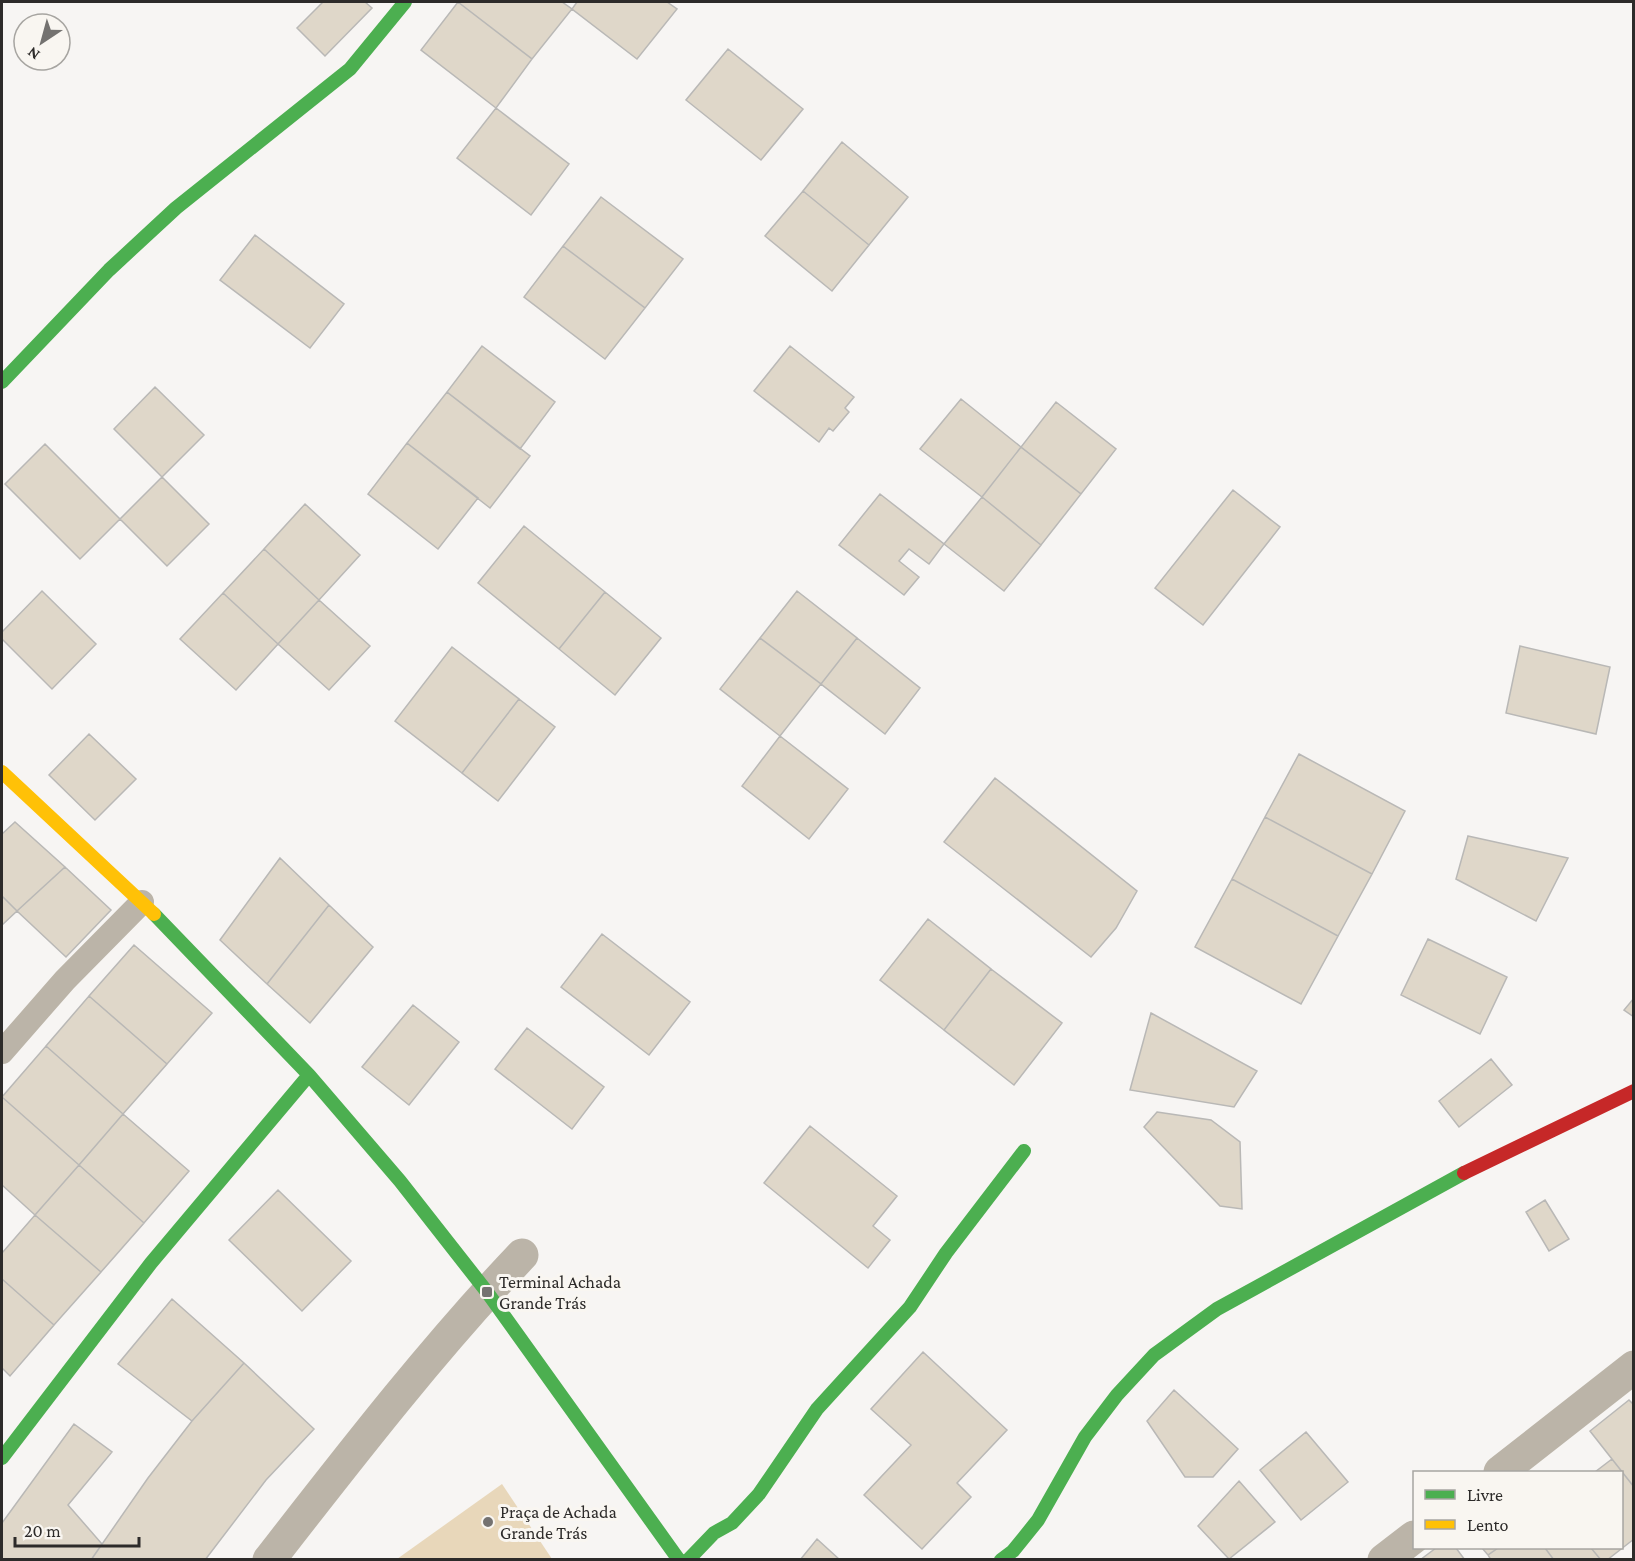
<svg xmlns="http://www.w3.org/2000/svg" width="1635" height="1561" font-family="'Crimson Pro',serif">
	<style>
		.green { fill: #e8d7ba }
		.building { fill: #dfd7c9; stroke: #b9b8b6; stroke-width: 1.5 }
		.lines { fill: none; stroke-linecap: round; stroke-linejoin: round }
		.lane { stroke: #bbb4a8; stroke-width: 24 }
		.street { stroke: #bbb4a8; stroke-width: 33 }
		.fast { stroke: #4caf50; stroke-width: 14 }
		.slow { stroke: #ffc107; stroke-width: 14 }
		.jam { stroke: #c62828; stroke-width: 14 }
		.poi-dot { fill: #747270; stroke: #f9f6f1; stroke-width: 2 }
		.labels { text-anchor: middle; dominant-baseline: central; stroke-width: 6; stroke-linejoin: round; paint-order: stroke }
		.poi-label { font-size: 18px; fill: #2d2b2a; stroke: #f9f6f1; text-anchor: start }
	</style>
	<rect width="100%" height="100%" fill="#f7f5f3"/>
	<path class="green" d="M 502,1484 L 552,1559 L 397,1559 Z"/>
	<path class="building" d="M 323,2 L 365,2 L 372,8 L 325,56 L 297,28 Z
		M 458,2 L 562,2 L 572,9 L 532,59 Z
		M 458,2 L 532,59 L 496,108 L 421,50 Z
		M 577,2 L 667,2 L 677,9 L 637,59 L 572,9 Z
		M 728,49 L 803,109 L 761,160 L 686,100 Z
		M 496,108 L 569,164 L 531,215 L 457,158 Z
		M 842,142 L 908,197 L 869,245 L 803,191 Z
		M 803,191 L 869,245 L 832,291 L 765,236 Z
		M 601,197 L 683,259 L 645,308 L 563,246 Z
		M 255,235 L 344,304 L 310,348 L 220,280 Z
		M 563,246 L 645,308 L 605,359 L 524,297 Z
		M 482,346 L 555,402 L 520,449 L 447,392 Z
		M 790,346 L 854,397 L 845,408 L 849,412 L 833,431 L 829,428 L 819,442 L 754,391 Z
		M 155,387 L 204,435 L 162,477 L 114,429 Z
		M 447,392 L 530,456 L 490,508 L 407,443 Z
		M 961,399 L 1021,447 L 982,497 L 920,449 Z
		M 1056,402 L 1116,449 L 1081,494 L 1021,447 Z
		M 407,443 L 478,498 L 438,549 L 368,494 Z
		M 45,444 L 120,519 L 80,559 L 5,484 Z
		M 1021,447 L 1081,494 L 1041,545 L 982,497 Z
		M 162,477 L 209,524 L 167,566 L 120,519 Z
		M 1233,490 L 1280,527 L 1203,625 L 1155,588 Z
		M 880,494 L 944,544 L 929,564 L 909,549 L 899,561 L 919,577 L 904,595 L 839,545 Z
		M 982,497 L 1041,545 L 1004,591 L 944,544 Z
		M 305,504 L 360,555 L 319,600 L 264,549 Z
		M 524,526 L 605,592 L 559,649 L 478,583 Z
		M 264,549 L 319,600 L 278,644 L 223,593 Z
		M 42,591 L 96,644 L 52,689 L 2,639 L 2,632 Z
		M 797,591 L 857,638 L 821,684 L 760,638 Z
		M 605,592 L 661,638 L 615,695 L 559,649 Z
		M 223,593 L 278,644 L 236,690 L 180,639 Z
		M 319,600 L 370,646 L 329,690 L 278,644 Z
		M 760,638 L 821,684 L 780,736 L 720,689 Z
		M 857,638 L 920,688 L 885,734 L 821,684 Z
		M 1520,646 L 1610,667 L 1596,734 L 1506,713 Z
		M 452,647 L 519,699 L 462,773 L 395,721 Z
		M 519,699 L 555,727 L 498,801 L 462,773 Z
		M 89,734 L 136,779 L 95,820 L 49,775 Z
		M 780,736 L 848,789 L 809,839 L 742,786 Z
		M 1299,754 L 1405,811 L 1372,874 L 1265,817 Z
		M 995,778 L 1137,891 L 1116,928 L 1091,957 L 944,842 Z
		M 1265,817 L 1372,874 L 1338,936 L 1232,879 Z
		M 15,822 L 65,867 L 17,911 L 2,896 L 2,834 Z
		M 1468,836 L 1568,858 L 1536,921 L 1456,879 Z
		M 280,858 L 329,905 L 267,984 L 220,940 Z
		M 65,867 L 111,910 L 66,957 L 17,911 Z
		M 1232,879 L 1338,936 L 1301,1004 L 1195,947 Z
		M 2,896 L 17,911 L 2,925 Z
		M 329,905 L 373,947 L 310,1023 L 267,984 Z
		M 928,919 L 991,969 L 944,1030 L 880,980 Z
		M 602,934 L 690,1002 L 649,1055 L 561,987 Z
		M 1428,939 L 1507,977 L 1480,1034 L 1401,995 Z
		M 134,945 L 212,1013 L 167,1064 L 89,996 Z
		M 991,969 L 1062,1023 L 1014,1085 L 944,1030 Z
		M 89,996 L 167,1064 L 123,1114 L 46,1046 Z
		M 1634,998 L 1634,1017 L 1624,1010 Z
		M 413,1005 L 459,1042 L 409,1105 L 362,1067 Z
		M 1151,1013 L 1257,1071 L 1234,1107 L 1130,1090 Z
		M 527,1028 L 604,1087 L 572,1129 L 495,1069 Z
		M 46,1046 L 123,1114 L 79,1165 L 2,1097 Z
		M 1491,1059 L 1512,1085 L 1459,1127 L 1439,1101 Z
		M 2,1097 L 79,1165 L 35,1215 L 2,1185 Z
		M 1157,1112 L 1211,1120 L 1240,1142 L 1242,1209 L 1220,1206 L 1144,1127 Z
		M 123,1114 L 189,1171 L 144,1223 L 79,1165 Z
		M 810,1126 L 897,1196 L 873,1226 L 890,1240 L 868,1268 L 764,1183 Z
		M 79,1165 L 144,1223 L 101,1272 L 35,1215 Z
		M 278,1190 L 351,1261 L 302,1311 L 229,1240 Z
		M 1545,1200 L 1569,1239 L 1549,1251 L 1526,1212 Z
		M 35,1215 L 101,1272 L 54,1325 L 2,1279 L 2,1253 Z
		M 2,1279 L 54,1325 L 10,1376 L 2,1368 Z
		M 172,1299 L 244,1363 L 192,1421 L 118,1364 Z
		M 923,1352 L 1007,1430 L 957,1483 L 971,1497 L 922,1549 L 864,1495 L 911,1445 L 871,1409 Z
		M 244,1363 L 314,1429 L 266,1480 L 205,1560 L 91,1560 L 148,1478 L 192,1421 Z
		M 1174,1390 L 1238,1449 L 1213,1477 L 1185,1477 L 1147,1421 Z
		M 1629,1400 L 1634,1405 L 1634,1487 L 1590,1431 Z
		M 74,1424 L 112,1452 L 68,1505 L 102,1544 L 91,1560 L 2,1560 L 2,1523 Z
		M 1306,1432 L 1348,1482 L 1301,1520 L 1260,1470 Z
		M 1612,1459 L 1634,1487 L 1634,1539 L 1607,1560 L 1601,1560 L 1591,1548 L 1622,1548 L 1622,1472 L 1595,1472 Z
		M 1239,1481 L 1275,1522 L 1229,1559 L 1198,1526 Z
		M 817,1539 L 840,1560 L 800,1560 Z
		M 1436,1548 L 1456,1548 L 1465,1560 L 1420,1560 Z
		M 1482,1548 L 1498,1548 L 1488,1555 Z
		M 1498,1548 L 1545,1548 L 1554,1560 L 1491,1560 L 1488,1555 Z
		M 1545,1548 L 1591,1548 L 1601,1560 L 1554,1560 Z"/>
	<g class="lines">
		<path class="lane" d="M 2,1052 L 65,980 L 142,902"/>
		<path class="street" d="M 1500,1472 L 1634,1367
			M 269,1560 C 350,1456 431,1351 522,1255
			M 1384,1560 L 1414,1537"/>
		<path class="fast" d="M 2,382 L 109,270 L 176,208 L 350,69 L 405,2
			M 154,914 L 309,1075 L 400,1181 L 487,1292 L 679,1560
			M 2,1458 L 151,1263 L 309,1075
			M 688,1560 L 714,1533 L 732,1523 L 759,1494 L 817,1409 L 910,1307 L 946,1253 L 1024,1151
			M 1001,1560 L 1013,1551 L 1038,1520 L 1085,1437 L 1117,1395 L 1154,1355 L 1217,1309 L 1464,1173"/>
		<path class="slow" d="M 2,772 L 154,914"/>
		<path class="jam" d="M 1464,1173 L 1634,1091"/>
	</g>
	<g class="poi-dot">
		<rect x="481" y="1286" width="12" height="12" rx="3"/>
		<circle cx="488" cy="1522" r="6"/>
	</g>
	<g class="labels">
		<g class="poi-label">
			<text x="499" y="1282">Terminal Achada<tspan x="499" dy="21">Grande Trás</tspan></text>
			<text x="500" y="1512">Praça de Achada<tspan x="500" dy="21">Grande Trás</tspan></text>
		</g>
	</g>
	<rect width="1635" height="1561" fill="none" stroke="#2d2b2a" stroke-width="6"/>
	<rect x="1413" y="1471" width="210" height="78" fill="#f9f6f1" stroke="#a7a5a1" stroke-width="1.5"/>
	<rect x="1425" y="1490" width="30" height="9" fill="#4caf50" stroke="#a7a5a1" stroke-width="1.5"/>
	<text x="1467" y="1501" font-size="18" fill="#2d2b2a">Livre</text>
	<rect x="1425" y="1520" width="30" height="9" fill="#ffc107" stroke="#a7a5a1" stroke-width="1.5"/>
	<text x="1467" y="1531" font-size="18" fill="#2d2b2a">Lento</text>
	<g transform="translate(42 42) rotate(216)"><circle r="28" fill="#f9f6f1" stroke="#a7a5a1" stroke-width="1.5"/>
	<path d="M0-4.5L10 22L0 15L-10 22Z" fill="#747270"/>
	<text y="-9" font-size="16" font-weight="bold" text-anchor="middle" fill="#2d2b2a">N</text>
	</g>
	<path d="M15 1537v9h124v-9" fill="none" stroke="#2d2b2a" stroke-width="3"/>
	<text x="24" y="1537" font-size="18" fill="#2d2b2a" stroke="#f9f6f1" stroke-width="4.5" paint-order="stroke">20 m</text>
</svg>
